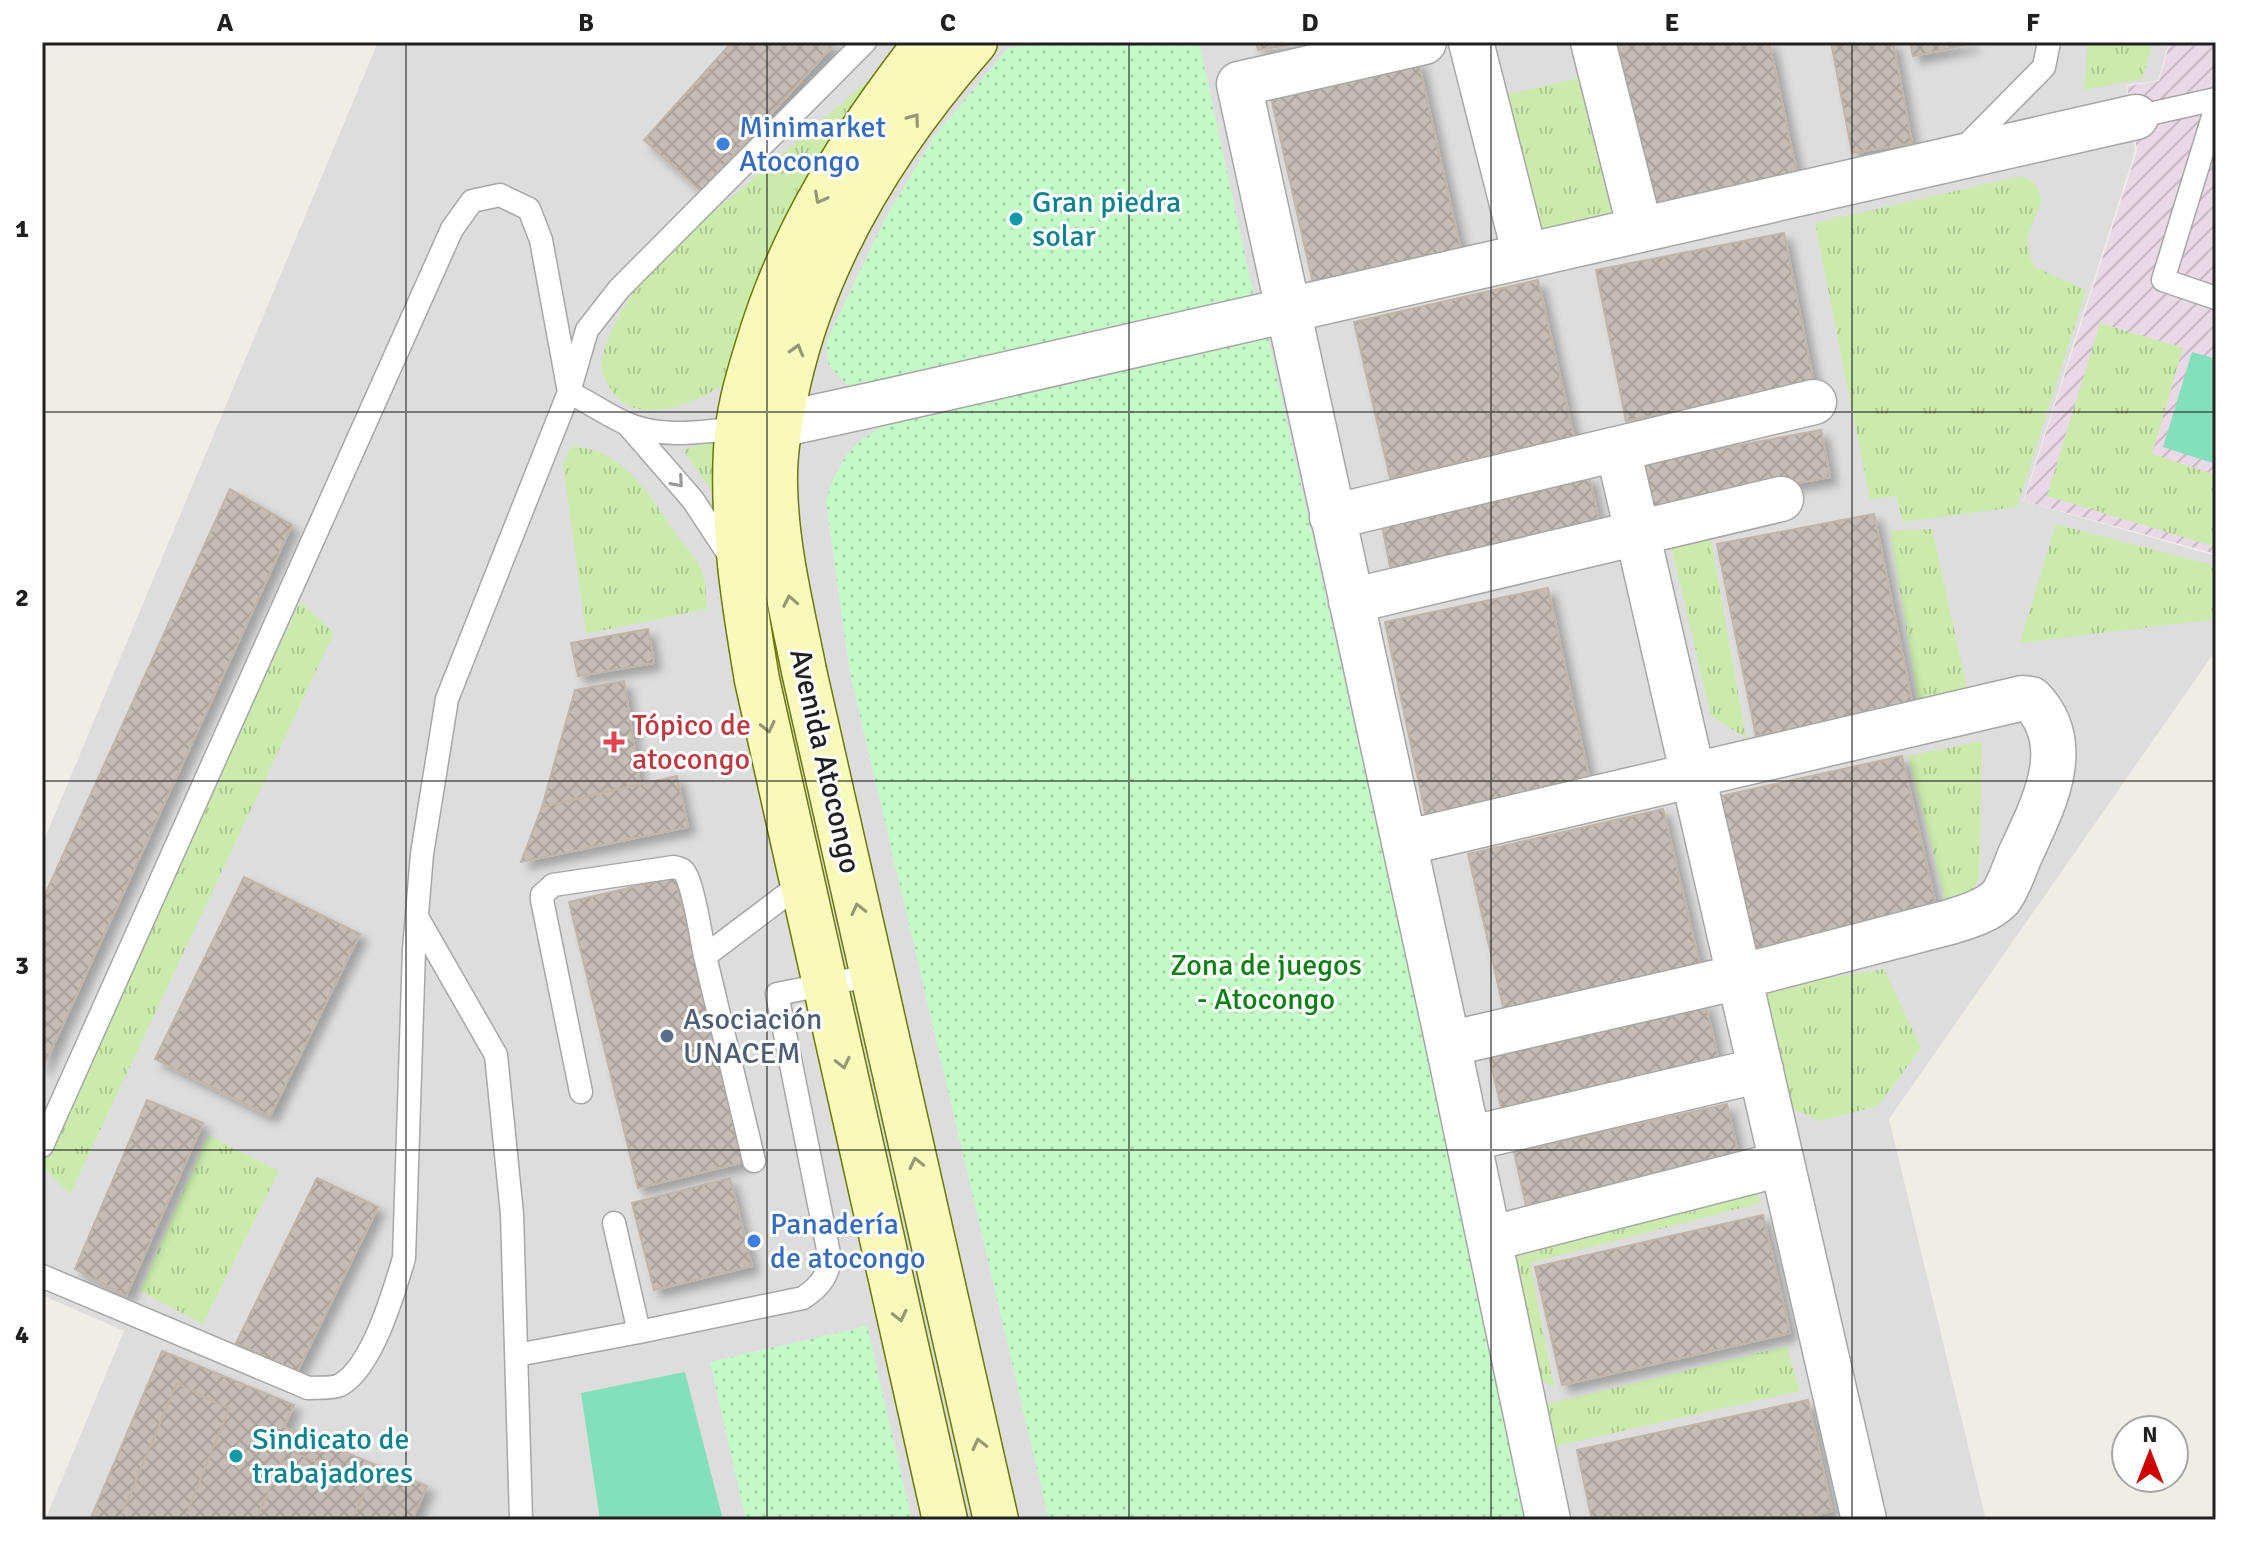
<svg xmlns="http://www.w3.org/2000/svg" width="2258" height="1562" font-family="Signika,sans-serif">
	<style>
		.residential { fill: #dedddd }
		.industrial { fill: url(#industrial-furrows) }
		.grass { fill: url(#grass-tufts) }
		.park { fill: url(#park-dots) }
		.pitch { fill: #84dfbc }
		.building { fill: url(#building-cross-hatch); stroke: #c2b4a8; stroke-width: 2; filter: url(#shadow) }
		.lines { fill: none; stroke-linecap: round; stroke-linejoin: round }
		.lane-casing { stroke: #a7a7a7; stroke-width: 25 }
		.street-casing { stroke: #a7a7a7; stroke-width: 47 }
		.secondary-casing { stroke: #6c7905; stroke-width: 47 }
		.lane { stroke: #fff; stroke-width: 22 }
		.street { stroke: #fff; stroke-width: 44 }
		.secondary { stroke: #f7faba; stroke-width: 44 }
		.oneway { stroke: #969875 }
		.oneway2 { stroke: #9b9b9b }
		.grid { fill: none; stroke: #202020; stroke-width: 2; stroke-opacity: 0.55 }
		.shop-dot { fill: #3f7fe0; stroke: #fff; stroke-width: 3 }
		.culture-dot { fill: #0f9aa8; stroke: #fff; stroke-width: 3 }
		.health-dot { fill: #e0444e; stroke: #fff; stroke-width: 3 }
		.service-dot { fill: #5c6f8a; stroke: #fff; stroke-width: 3 }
		.labels { text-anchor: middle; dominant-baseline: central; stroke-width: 6; stroke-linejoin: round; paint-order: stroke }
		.shop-label { font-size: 30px; fill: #366cbe; stroke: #fff; text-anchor: start }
		.culture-label { font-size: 30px; fill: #0d838f; stroke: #fff; text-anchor: start }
		.health-label { font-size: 30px; fill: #be3a42; stroke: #fff; text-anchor: start }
		.street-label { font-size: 30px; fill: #202020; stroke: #fff }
		.park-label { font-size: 30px; fill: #0b8015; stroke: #fff }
		.service-label { font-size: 30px; fill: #4e5e75; stroke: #fff; text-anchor: start }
		.neatline { fill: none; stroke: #202020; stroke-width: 3 }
		.grid-label { font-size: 26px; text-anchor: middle; font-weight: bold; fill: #202020 }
	</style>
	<defs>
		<pattern id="industrial-furrows" width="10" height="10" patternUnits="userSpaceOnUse" patternTransform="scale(2)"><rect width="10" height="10" fill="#e9d8e6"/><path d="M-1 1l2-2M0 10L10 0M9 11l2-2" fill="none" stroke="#c8b9c5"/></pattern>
		<pattern id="grass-tufts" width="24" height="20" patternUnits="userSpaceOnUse" patternTransform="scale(2)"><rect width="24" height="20" fill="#cbeaac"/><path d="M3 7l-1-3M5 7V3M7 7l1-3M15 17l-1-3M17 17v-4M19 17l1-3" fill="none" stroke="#aec894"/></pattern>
		<pattern id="park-dots" width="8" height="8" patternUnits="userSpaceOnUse" patternTransform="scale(2)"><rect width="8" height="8" fill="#c4fac8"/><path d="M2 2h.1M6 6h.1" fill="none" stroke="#a8d6ac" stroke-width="1.8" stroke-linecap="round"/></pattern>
		<pattern id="building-cross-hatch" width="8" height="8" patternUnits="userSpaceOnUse" patternTransform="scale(2)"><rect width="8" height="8" fill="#c5bdb5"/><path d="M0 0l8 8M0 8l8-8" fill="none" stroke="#a9a29b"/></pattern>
		<filter id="shadow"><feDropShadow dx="7" dy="7" stdDeviation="4" flood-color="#0004"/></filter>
	</defs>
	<rect width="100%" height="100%" fill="#f0ede6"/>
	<path class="residential" d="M 378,42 L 2169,42 L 2158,80 L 2126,85 L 2135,151 L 2023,501 L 2216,556 L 2216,650 L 1889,1119 L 1986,1520 L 45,1520 L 124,1331 L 42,1295 L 42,845 Z"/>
	<path class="industrial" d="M 2170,42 L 2216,42 L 2216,554 L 2024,501 L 2137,151 L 2127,86 L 2159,81 Z"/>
	<path class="grass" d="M 2088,42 L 2153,42 L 2142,79 L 2084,90 Z
		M 886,66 L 725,384 C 695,403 635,430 610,388 C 605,380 600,371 602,360 C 609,323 638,283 663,255 C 683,233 710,215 733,196 C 784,152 835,109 886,66 Z
		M 1579,78 L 1612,216 L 1537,233 L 1505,95 Z
		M 2022,176 L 2036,185 L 2042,200 L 2027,238 L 2030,257 L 2035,267 L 2086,290 L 2017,507 L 1903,522 L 1896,496 L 1870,500 L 1815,223 Z
		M 2100,323 L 2183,348 L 2152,454 L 2216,475 L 2216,547 L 2047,496 Z
		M 717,440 L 717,491 L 712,491 L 683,450 Z
		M 571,447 C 624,447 650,497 677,535 C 685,546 698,559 702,572 C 706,583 706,597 707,609 L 586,634 L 563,464 Z
		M 2056,524 L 2216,566 L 2216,619 L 2020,643 Z
		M 1932,529 L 1968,693 L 1919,705 L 1890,531 Z
		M 1711,540 L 1746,738 L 1711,716 L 1671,545 Z
		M 300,602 L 334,633 L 70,1194 L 42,1166 L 42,1158 Z
		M 1982,741 L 1979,877 L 1969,900 L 1946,903 L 1908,756 Z
		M 1884,969 L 1921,1048 L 1878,1106 L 1820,1121 L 1785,1105 L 1761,989 Z
		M 208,1135 L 279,1171 L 203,1324 L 140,1291 Z
		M 1756,1175 L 1760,1203 L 1530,1263 L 1554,1388 L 1530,1372 L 1503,1246 Z
		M 1787,1346 L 1799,1391 L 1552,1447 L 1543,1405 Z"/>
	<path class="park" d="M 1060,42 L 1199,42 L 1256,306 L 850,388 L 828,364 L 826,342 L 885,219 L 936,134 L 1008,48 Z
		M 1268,337 L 1531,1520 L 1049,1520 L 850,673 L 826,502 L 830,486 L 845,457 L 856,444 L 885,424 Z
		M 867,1326 L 912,1520 L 746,1520 L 710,1362 Z"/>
	<path class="pitch" d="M 2192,352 L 2216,359 L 2216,464 L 2163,447 Z
		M 685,1372 L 723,1520 L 600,1520 L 581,1393 Z"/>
	<path class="building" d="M 732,42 L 836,42 L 701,191 L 644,140 Z
		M 1256,42 L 1304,42 L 1258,50 Z
		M 1618,42 L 1769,42 L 1797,173 L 1653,204 Z
		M 1831,42 L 1893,42 L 1912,143 L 1852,153 Z
		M 1910,42 L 1971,42 L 1971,44 L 1913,56 Z
		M 1418,60 L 1463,259 L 1315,292 L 1270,93 Z
		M 1784,233 L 1814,384 L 1626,421 L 1596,270 Z
		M 1538,280 L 1574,437 L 1390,478 L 1354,322 Z
		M 1821,430 L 1830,477 L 1645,511 L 1636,464 Z
		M 1589,476 L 1600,525 L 1391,571 L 1381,521 Z
		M 230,489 L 292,525 L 42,1070 L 42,901 Z
		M 1874,514 L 1913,706 L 1756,736 L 1717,544 Z
		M 1548,588 L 1590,782 L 1426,817 L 1385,622 Z
		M 648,629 L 654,663 L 578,676 L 571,643 Z
		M 624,681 L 640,784 L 542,807 L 575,690 Z
		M 1902,756 L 1937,910 L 1747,952 L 1712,798 Z
		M 677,776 L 688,827 L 521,862 L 542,807 Z
		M 1663,809 L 1700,965 L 1504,1011 L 1468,854 Z
		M 244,877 L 360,934 L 270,1116 L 155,1059 Z
		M 675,877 L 744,1162 L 638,1188 L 569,902 Z
		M 1705,1002 L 1719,1061 L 1502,1111 L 1488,1052 Z
		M 147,1100 L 203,1123 L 126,1296 L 75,1269 Z
		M 1727,1104 L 1740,1162 L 1527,1210 L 1514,1152 Z
		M 317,1178 L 378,1207 L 297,1372 L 236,1343 Z
		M 730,1178 L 752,1266 L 654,1290 L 632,1203 Z
		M 1763,1215 L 1790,1333 L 1562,1385 L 1535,1267 Z
		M 162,1351 L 294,1405 L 284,1427 L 427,1486 L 412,1520 L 90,1520 Z
		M 177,1383 L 229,1409 L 184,1520 L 123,1520 L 120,1518 Z
		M 1808,1400 L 1832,1511 L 1791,1520 L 1592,1520 L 1577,1450 Z
		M 287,1449 L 368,1484 L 352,1520 L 256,1520 Z"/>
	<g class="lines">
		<g class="lane-casing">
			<path id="lane" d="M 2216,107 L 2163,280 L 2216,298
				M 2136,117 L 2216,99
				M 1960,152 L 2044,67 L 2049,42
				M 627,424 L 693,500 L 731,558
				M 417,917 L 496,1055 L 512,1214 L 521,1520
				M 581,1092 L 542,900 L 542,895 L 553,885 L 674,867 C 679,869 682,868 685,873 C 694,888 701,937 705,956
				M 42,1146 L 452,229 L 472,201 L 500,195 L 529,209 L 541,240 L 569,392 C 588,402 606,414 625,423 C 661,439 701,432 738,428
				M 754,1161 L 705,956 L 803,882
				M 614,1223 L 639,1332 L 803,1298 C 819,1287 827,1278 830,1259 L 777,994 L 874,975
				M 42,1276 L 308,1388 C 318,1387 332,1389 340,1385 C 372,1368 394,1292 404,1258 L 414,950 L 422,854 L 447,699 L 569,392 L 587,330 L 619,289 L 865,42
				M 517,1355 L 639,1332"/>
		</g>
		<g class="street-casing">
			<path id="street" d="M 1424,42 L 1239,84 L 1448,1044 L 1548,1520
				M 1471,42 L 1525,255
				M 1593,42 L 1640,229
				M 745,428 L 779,425 L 880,403 L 2136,117
				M 1618,449 L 1864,1520
				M 1332,517 L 1814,402
				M 1351,601 L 1781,499
				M 1404,843 L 2023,698 L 2031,699 C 2076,745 2043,805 2021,853 C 2015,866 2009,887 2000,898 C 1988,911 1966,917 1950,922 L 1739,977 L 1448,1044
				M 1468,1139 L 1761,1070
				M 1489,1239 L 1781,1164"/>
		</g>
		<g class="secondary-casing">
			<path id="secondary" d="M 927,42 C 853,137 791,232 757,349 C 747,381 737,416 736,450 C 732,528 744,603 757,680 L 945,1520
				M 975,42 C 888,141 817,254 788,384 C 781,417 774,451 775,485 C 776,548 792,610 804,671 L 996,1520"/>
		</g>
		<use href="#lane" class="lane"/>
		<use href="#street" class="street"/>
		<use href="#secondary" class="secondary"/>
	</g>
	<defs><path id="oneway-chevron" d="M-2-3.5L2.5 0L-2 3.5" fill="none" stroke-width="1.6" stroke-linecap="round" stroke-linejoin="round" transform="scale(2)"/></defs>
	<g class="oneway">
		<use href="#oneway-chevron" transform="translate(914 119) rotate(-54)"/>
		<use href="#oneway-chevron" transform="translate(820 198) rotate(118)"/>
		<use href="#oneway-chevron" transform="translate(797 350) rotate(-74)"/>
		<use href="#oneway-chevron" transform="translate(790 601) rotate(-101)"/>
		<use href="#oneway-chevron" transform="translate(768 727) rotate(77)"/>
		<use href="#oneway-chevron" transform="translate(858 909) rotate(-103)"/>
		<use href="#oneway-chevron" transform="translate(843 1063) rotate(77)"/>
		<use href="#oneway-chevron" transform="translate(916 1163) rotate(-103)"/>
		<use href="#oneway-chevron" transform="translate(900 1316) rotate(77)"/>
		<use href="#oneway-chevron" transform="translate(979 1444) rotate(-103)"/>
	</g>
	<use class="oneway2" href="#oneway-chevron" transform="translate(678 482) rotate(49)"/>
	<path class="grid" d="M 406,42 L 406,1520M 767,42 L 767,1520M 1129,42 L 1129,1520M 1491,42 L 1491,1520M 1852,42 L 1852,1520M 42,412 L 2216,412M 42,781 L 2216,781M 42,1150 L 2216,1150"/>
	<g class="shop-dot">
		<circle cx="723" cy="144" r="8"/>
		<circle cx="754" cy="1241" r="8"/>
	</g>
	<g class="culture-dot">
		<circle cx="1016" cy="219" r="8"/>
		<circle cx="236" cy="1456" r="8"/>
	</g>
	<path class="health-dot" d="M610 730h8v8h8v8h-8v8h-8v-8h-8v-8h8z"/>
	<circle class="service-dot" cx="667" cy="1036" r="8"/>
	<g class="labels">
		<g class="shop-label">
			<text x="739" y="127">Minimarket<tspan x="739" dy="34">Atocongo</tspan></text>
			<text x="770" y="1224">Panadería<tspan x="770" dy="34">de atocongo</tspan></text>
		</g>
		<g class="culture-label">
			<text x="1032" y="202">Gran piedra<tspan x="1032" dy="34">solar</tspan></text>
			<text x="252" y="1439">Sindicato de<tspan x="252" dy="34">trabajadores</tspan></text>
		</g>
		<g class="health-label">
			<text x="632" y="725">Tópico de<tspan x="632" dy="34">atocongo</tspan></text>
		</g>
		<g class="street-label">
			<text transform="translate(825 761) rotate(77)">Avenida Atocongo</text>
		</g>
		<g class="park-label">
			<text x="1266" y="965">Zona de juegos<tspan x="1266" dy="34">- Atocongo</tspan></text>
		</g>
		<g class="service-label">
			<text x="683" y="1019">Asociación<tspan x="683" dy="34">UNACEM</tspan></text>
		</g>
	</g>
	<rect width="2258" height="1562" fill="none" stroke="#ffffff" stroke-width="88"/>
	<g transform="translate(2150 1454)"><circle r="38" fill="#ffffff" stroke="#a6a6a6" stroke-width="2"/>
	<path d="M0-6L14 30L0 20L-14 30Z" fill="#cf0000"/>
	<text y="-12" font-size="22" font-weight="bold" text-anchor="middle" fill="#202020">N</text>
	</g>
	<rect x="44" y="44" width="2170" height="1474" class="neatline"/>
	<g class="grid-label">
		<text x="225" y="31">A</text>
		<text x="586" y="31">B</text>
		<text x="948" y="31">C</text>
		<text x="1310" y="31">D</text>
		<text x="1672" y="31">E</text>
		<text x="2033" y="31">F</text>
		<text x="22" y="237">1</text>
		<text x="22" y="606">2</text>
		<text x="22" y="974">3</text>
		<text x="22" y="1343">4</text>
	</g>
</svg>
